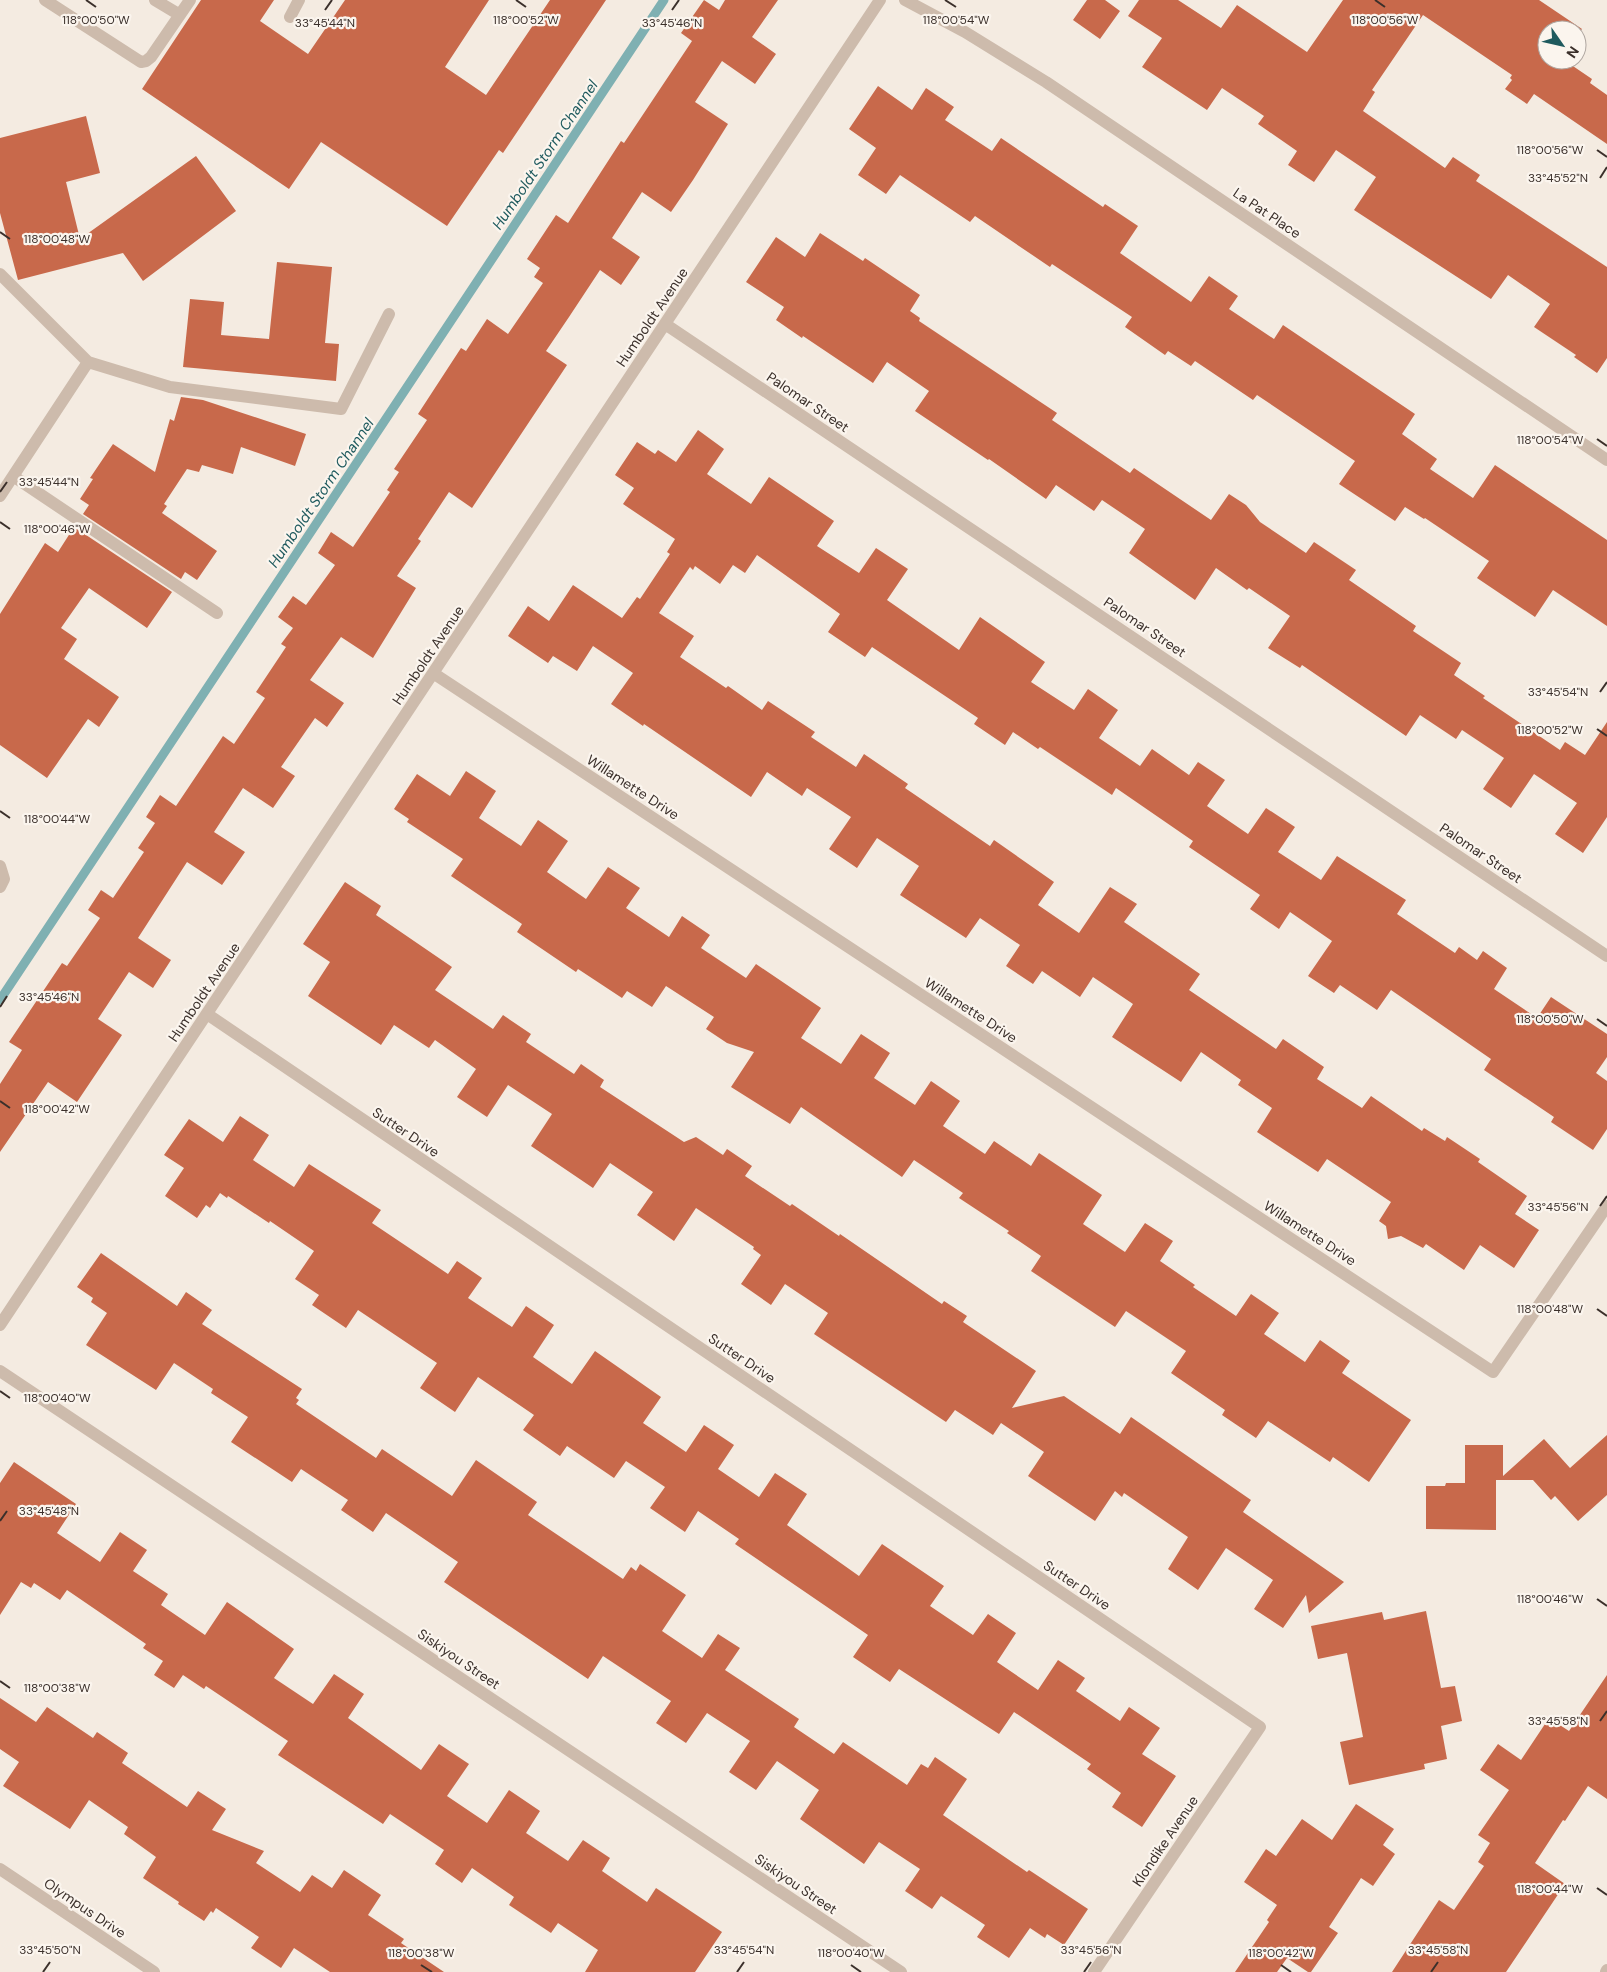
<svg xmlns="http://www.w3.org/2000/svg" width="1607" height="1972" font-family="'DM Sans',sans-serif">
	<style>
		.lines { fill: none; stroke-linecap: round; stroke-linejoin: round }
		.stream { stroke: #7fb0b2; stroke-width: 9 }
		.building { fill: #c8694b }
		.minor { stroke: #cdbbac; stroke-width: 12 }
		.ticks { fill: none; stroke: #3b302b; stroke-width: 2 }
		.labels { text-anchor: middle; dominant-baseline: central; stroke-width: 4.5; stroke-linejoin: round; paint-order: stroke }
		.street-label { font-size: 14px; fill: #3b302b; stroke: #fbf5ee }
		.water-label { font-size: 15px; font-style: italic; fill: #1f5a5e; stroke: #fbf5ee }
		.ticks-label { font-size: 12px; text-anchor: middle; fill: #3b302b; stroke: #fbf5ee; stroke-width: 4.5; stroke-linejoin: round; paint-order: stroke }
	</style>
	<rect width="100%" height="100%" fill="#f4ebe1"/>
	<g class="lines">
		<path class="stream" d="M 0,1000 L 664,0"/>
	</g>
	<path class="building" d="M 201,0 L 274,0 L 260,21 L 308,54 L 345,0 L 489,0 L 445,67 L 486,95 L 550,0 L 606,0 L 503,153 L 499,150 L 447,226 L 321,142 L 289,189 L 142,89 Z
		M 704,0 L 719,10 L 725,0 L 778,0 L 752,37 L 776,54 L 755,84 L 722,61 L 695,102 L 728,124 L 693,180 L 671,212 L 642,192 L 612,238 L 640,257 L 621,285 L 600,270 L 569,317 L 546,351 L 567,365 L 472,508 L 449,492 L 418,539 L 421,541 L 397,576 L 416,588 L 373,658 L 341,637 L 310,680 L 344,703 L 327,727 L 315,718 L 281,767 L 295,776 L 273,808 L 243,788 L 214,832 L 245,852 L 222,885 L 187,862 L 138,938 L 171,960 L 153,988 L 129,972 L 98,1019 L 122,1035 L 77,1102 L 48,1082 L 0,1152 L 0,1084 L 22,1050 L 9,1042 L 62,963 L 67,966 L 100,918 L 88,910 L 101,890 L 113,898 L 144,852 L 138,848 L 155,823 L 146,817 L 160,795 L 176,806 L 223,736 L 234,744 L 265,698 L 256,692 L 286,647 L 281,644 L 293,628 L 278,617 L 293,596 L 306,605 L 335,565 L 318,553 L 331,532 L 353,547 L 390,492 L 387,490 L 399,472 L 394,469 L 427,420 L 418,414 L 461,348 L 466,351 L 487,319 L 508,334 L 543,283 L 534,277 L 540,268 L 527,259 L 556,215 L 568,223 L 621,141 L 624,143 L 692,41 L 681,33 Z
		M 1087,0 L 1105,0 L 1120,11 L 1100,39 L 1073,20 Z
		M 1139,0 L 1178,0 L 1221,28 L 1237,5 L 1307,52 L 1343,0 L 1539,0 L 1582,29 L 1577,35 L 1577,30 L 1547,30 L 1547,60 L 1564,60 L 1592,79 L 1590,83 L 1607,95 L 1607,144 L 1534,94 L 1527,104 L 1505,89 L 1512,80 L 1510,78 L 1512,75 L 1423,15 L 1372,90 L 1375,92 L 1363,111 L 1445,168 L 1453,157 L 1480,175 L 1476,181 L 1607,267 L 1607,358 L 1597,373 L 1574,357 L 1576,355 L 1534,327 L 1550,304 L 1508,275 L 1491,299 L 1354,210 L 1376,177 L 1336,150 L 1314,182 L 1288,165 L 1297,151 L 1258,124 L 1264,116 L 1222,88 L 1207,110 L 1142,67 L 1162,38 L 1128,16 Z
		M 878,86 L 912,110 L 926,88 L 954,107 L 945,120 L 992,151 L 1001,138 L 1103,207 L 1105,204 L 1138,226 L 1120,253 L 1191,302 L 1209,276 L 1238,296 L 1229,309 L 1274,339 L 1283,325 L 1415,414 L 1402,434 L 1437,459 L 1430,469 L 1473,498 L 1495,465 L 1607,540 L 1607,626 L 1553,590 L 1535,617 L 1477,578 L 1489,561 L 1425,518 L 1424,519 L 1405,507 L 1395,521 L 1339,484 L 1355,461 L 1257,395 L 1253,400 L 1195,361 L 1191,366 L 1168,351 L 1165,355 L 1125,327 L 1132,317 L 1052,264 L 1050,267 L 975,216 L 970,222 L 900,175 L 886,194 L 858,175 L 876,148 L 849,129 Z
		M 86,116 L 100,173 L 66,182 L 80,239 L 196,156 L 236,211 L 143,281 L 123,253 L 18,280 L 0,213 L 0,138 Z
		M 820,233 L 863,261 L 865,258 L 920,295 L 910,311 L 920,318 L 919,321 L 1057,413 L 1052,420 L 1130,473 L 1134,468 L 1211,520 L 1229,494 L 1246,505 L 1260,522 L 1306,553 L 1314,542 L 1356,570 L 1349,580 L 1416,626 L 1413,631 L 1461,663 L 1454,675 L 1485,696 L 1483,698 L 1560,750 L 1565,742 L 1585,755 L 1607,722 L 1607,817 L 1583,853 L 1555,834 L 1577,803 L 1534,774 L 1511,808 L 1483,789 L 1504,758 L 1462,730 L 1456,739 L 1420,715 L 1406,736 L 1302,665 L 1300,668 L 1268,648 L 1290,616 L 1249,588 L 1247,590 L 1216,568 L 1195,600 L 1129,553 L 1145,529 L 1102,500 L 1094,511 L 1056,485 L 1046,499 L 989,459 L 988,460 L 915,411 L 929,391 L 887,362 L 873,383 L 803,336 L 802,338 L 776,320 L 784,307 L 746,282 L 776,237 L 805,257 Z
		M 277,262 L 332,267 L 325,343 L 339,344 L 336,381 L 183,367 L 190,299 L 224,302 L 221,335 L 269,339 Z
		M 181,397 L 203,400 L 306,434 L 295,466 L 241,447 L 233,474 L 202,465 L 199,472 L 187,469 L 164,504 L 167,506 L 162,513 L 217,551 L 197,580 L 185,572 L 181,579 L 83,514 L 89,505 L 80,499 L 93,479 L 90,478 L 113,444 L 155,472 L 170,419 L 174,421 Z
		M 698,430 L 724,449 L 707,474 L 751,504 L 769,477 L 834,521 L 817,546 L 859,573 L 876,548 L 908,569 L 887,600 L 959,650 L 980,617 L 1045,662 L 1031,682 L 1074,710 L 1088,689 L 1118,710 L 1099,738 L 1140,766 L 1152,749 L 1189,775 L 1198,762 L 1225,780 L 1207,806 L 1248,834 L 1266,808 L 1295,827 L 1278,852 L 1321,880 L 1337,856 L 1406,900 L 1397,914 L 1455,953 L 1459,947 L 1477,960 L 1483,951 L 1507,968 L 1494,989 L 1537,1018 L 1551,997 L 1607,1034 L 1607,1057 L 1596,1073 L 1607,1081 L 1607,1129 L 1593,1150 L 1551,1122 L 1554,1117 L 1484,1070 L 1491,1059 L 1391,990 L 1377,1010 L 1340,985 L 1334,993 L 1308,976 L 1332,941 L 1290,912 L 1279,929 L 1250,909 L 1260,895 L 1189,847 L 1193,841 L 1116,788 L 1112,795 L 1040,747 L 1038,749 L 1013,732 L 1005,745 L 974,724 L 978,718 L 872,647 L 865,657 L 828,632 L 840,614 L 757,555 L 745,573 L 733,565 L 720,584 L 695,566 L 693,570 L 690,567 L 659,613 L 694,636 L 680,657 L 726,688 L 728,686 L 762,710 L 768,701 L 815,732 L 811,737 L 856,767 L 864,754 L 908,784 L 905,788 L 990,846 L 994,840 L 1054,882 L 1038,905 L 1079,933 L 1110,887 L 1137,904 L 1124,922 L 1200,974 L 1189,990 L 1276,1049 L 1283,1039 L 1324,1067 L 1317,1079 L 1362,1108 L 1371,1096 L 1422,1131 L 1424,1128 L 1445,1141 L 1447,1137 L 1480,1159 L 1478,1162 L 1527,1196 L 1515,1214 L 1539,1230 L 1514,1268 L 1480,1245 L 1464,1270 L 1426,1244 L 1423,1248 L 1401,1236 L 1388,1239 L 1386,1226 L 1379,1221 L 1391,1202 L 1327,1159 L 1318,1172 L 1257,1132 L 1272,1108 L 1238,1085 L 1241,1080 L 1201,1052 L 1181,1082 L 1112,1037 L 1133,1004 L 1093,977 L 1080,997 L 1042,971 L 1033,984 L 1006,966 L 1020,945 L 980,918 L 966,938 L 900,895 L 919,866 L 877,838 L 857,868 L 829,849 L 851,817 L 807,788 L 802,796 L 767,772 L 751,797 L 644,724 L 643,726 L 611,704 L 633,673 L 593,646 L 577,671 L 553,656 L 548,663 L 508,636 L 528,606 L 549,621 L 573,585 L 622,618 L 637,597 L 640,599 L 670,554 L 667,552 L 675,539 L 623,504 L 634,488 L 615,475 L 637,442 L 655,454 L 658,450 L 676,462 Z
		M 74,527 L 172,592 L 147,628 L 89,588 L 61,628 L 77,639 L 64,659 L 119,697 L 99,727 L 88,719 L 47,778 L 0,745 L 0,614 L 45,543 L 58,552 Z
		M 466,771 L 496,791 L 479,818 L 521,846 L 538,820 L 568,841 L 547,872 L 586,899 L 608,867 L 640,888 L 626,908 L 669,937 L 682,916 L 710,935 L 701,948 L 746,978 L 756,964 L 821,1008 L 801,1038 L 841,1064 L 861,1034 L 890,1053 L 874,1078 L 915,1105 L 931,1081 L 960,1101 L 943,1126 L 985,1154 L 994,1141 L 1031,1166 L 1039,1153 L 1102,1195 L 1083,1224 L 1125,1252 L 1145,1223 L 1173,1241 L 1160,1261 L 1195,1285 L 1193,1287 L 1236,1316 L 1251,1294 L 1279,1313 L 1264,1334 L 1305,1362 L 1320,1340 L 1350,1361 L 1342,1373 L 1411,1420 L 1369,1482 L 1333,1457 L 1330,1462 L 1268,1421 L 1256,1438 L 1222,1415 L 1225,1410 L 1171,1373 L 1186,1351 L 1126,1311 L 1115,1327 L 1031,1271 L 1041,1256 L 1007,1233 L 1009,1231 L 959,1198 L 963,1193 L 914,1160 L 902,1177 L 801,1107 L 790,1124 L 731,1087 L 754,1052 L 727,1043 L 706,1029 L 714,1017 L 666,986 L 652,1007 L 627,991 L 622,998 L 578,969 L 576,972 L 517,932 L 522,924 L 451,876 L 463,859 L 407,822 L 409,819 L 394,809 L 417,774 L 450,796 Z
		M 345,882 L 381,906 L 376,915 L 452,967 L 435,990 L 493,1029 L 503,1015 L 531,1034 L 526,1042 L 574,1074 L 581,1064 L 604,1080 L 600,1087 L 684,1142 L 696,1137 L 723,1155 L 727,1149 L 752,1166 L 745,1176 L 790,1206 L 792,1204 L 839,1236 L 840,1234 L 942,1304 L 944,1301 L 967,1316 L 963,1322 L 1036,1371 L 1012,1408 L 1064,1396 L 1120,1434 L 1131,1417 L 1251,1500 L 1243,1512 L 1344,1582 L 1309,1613 L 1306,1595 L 1283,1628 L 1254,1609 L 1273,1580 L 1226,1548 L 1198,1590 L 1168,1569 L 1188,1537 L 1124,1493 L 1122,1497 L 1115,1491 L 1095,1521 L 1028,1476 L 1044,1452 L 1001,1423 L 993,1435 L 955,1410 L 946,1422 L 814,1334 L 828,1313 L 785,1284 L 771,1305 L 741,1284 L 761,1255 L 753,1249 L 754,1247 L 696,1208 L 674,1241 L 637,1215 L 653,1192 L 610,1163 L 593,1188 L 531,1146 L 552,1114 L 508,1085 L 487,1117 L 457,1097 L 476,1069 L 435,1040 L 429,1048 L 394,1025 L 381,1045 L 308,996 L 330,962 L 303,944 Z
		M 240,1116 L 269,1135 L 253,1160 L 294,1187 L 309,1164 L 381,1210 L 372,1223 L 448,1274 L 457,1261 L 482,1278 L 468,1298 L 512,1327 L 526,1306 L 554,1325 L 533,1357 L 572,1384 L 595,1351 L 661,1397 L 643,1423 L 686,1452 L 704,1425 L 734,1445 L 718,1469 L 759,1497 L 775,1473 L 807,1494 L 787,1525 L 859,1576 L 882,1544 L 944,1586 L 930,1606 L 973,1635 L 988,1614 L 1016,1633 L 997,1662 L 1038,1690 L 1058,1660 L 1085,1678 L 1076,1691 L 1120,1721 L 1129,1707 L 1160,1728 L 1142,1754 L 1176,1776 L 1142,1827 L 1112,1807 L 1121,1793 L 1087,1769 L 1091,1764 L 1014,1712 L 999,1734 L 899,1669 L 890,1682 L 853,1657 L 868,1635 L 735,1544 L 739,1539 L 698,1511 L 685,1532 L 650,1508 L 665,1487 L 626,1461 L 614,1478 L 567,1446 L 560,1456 L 523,1430 L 534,1415 L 478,1377 L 455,1412 L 420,1388 L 437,1363 L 358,1310 L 346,1328 L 312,1305 L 319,1295 L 295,1279 L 314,1251 L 270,1221 L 269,1223 L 228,1196 L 227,1198 L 220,1193 L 210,1208 L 206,1205 L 197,1218 L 165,1196 L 184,1168 L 164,1155 L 189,1119 L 223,1142 Z
		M 101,1253 L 177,1306 L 186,1292 L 212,1310 L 202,1324 L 302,1389 L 296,1398 L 299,1400 L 296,1404 L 376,1458 L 382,1449 L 452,1496 L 476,1460 L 537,1502 L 528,1515 L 623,1579 L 631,1567 L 636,1571 L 640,1564 L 686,1595 L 662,1631 L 702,1658 L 718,1634 L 740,1648 L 725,1670 L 799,1719 L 794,1727 L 834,1754 L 843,1742 L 907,1785 L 921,1764 L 928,1768 L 935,1757 L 967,1779 L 943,1815 L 1027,1872 L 1029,1870 L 1088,1909 L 1064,1945 L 1047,1934 L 1045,1938 L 1030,1928 L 1009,1958 L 977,1937 L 985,1925 L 941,1896 L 932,1909 L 905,1891 L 920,1869 L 879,1842 L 864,1864 L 800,1819 L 819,1790 L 777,1761 L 756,1790 L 729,1772 L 750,1741 L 707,1713 L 686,1743 L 656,1723 L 671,1701 L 603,1656 L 588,1679 L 444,1582 L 458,1562 L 386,1513 L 373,1532 L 341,1510 L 348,1500 L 301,1469 L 292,1482 L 231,1442 L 248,1417 L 211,1393 L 213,1389 L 174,1363 L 156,1390 L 86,1345 L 107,1313 L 91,1302 L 93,1298 L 77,1287 Z
		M 1607,1435 L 1607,1495 L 1578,1521 L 1555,1496 L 1551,1500 L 1533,1480 L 1496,1480 L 1496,1530 L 1426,1529 L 1426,1486 L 1445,1486 L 1446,1483 L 1465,1483 L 1465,1445 L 1503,1445 L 1503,1476 L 1544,1439 L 1570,1468 Z
		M 14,1462 L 76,1504 L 57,1533 L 100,1562 L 120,1532 L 147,1550 L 133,1571 L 168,1594 L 161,1605 L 205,1635 L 227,1602 L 294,1649 L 274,1678 L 313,1704 L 334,1674 L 364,1694 L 348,1718 L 421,1770 L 439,1744 L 469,1764 L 447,1796 L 487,1823 L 509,1790 L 540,1811 L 526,1833 L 568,1861 L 583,1840 L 610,1858 L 602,1871 L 647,1902 L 656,1888 L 722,1932 L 695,1972 L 585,1972 L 598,1950 L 558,1923 L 551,1933 L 509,1905 L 514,1897 L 472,1868 L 462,1883 L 435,1864 L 444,1850 L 390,1814 L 383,1824 L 278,1755 L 288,1741 L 206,1686 L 204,1689 L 183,1675 L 174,1688 L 154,1675 L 163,1661 L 143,1648 L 146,1644 L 67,1590 L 60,1600 L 34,1583 L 31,1588 L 21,1582 L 0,1615 L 0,1483 Z
		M 1426,1611 L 1441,1688 L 1455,1686 L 1462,1721 L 1441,1726 L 1447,1759 L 1424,1764 L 1425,1769 L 1349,1785 L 1340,1742 L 1363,1737 L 1347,1653 L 1318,1659 L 1311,1626 L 1382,1612 L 1384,1620 Z
		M 1607,1675 L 1607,1799 L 1588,1786 L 1565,1821 L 1563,1820 L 1535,1863 L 1565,1884 L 1506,1972 L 1392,1972 L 1439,1900 L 1454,1910 L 1484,1866 L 1478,1862 L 1490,1843 L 1478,1835 L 1509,1790 L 1480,1770 L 1498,1744 L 1521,1760 L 1549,1718 L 1569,1731 Z
		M 0,1698 L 36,1722 L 47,1707 L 93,1738 L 97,1732 L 128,1753 L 122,1763 L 187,1807 L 198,1791 L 226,1809 L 212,1830 L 264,1851 L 256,1863 L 300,1892 L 312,1875 L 332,1888 L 344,1870 L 381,1895 L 368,1915 L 404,1939 L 401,1943 L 444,1972 L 330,1972 L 294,1948 L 281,1968 L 251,1948 L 259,1937 L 216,1908 L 213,1913 L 211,1911 L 204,1921 L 178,1904 L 179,1902 L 143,1878 L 156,1857 L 124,1834 L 128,1827 L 89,1800 L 70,1829 L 3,1786 L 19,1762 L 0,1749 Z
		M 1356,1804 L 1394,1829 L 1383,1845 L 1395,1854 L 1373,1886 L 1361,1878 L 1329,1927 L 1338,1933 L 1311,1972 L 1308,1972 L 1287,1958 L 1277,1972 L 1235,1972 L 1269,1922 L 1267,1920 L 1277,1905 L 1244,1882 L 1266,1849 L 1276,1856 L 1302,1819 L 1332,1840 Z"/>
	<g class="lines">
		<path class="minor" d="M 45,0 L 141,62 L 146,61 L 151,57 L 190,0
			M 155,0 L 180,15
			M 905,0 L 965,32 L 1046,82 L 1607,460
			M 290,17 L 299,0
			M 0,274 L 88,362 L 170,387 L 341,409 L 389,314
			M 665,324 L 1607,956
			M 13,476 L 217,613
			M 0,496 L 88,362
			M 433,673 L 1493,1372 L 1607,1206
			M 0,866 L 4,879 L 0,887
			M 207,1014 L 1260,1727 L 1094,1972
			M 0,1325 L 880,0
			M 0,1371 L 901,1972
			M 0,1869 L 154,1972
			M 1606,1972 L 1607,1970"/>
	</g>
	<path class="ticks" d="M 86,0 L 96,7M 516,0 L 526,7M 945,0 L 956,7M 1375,0 L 1385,7M 325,10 L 332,0M 672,10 L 679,0M 1597,150 L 1607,157M 1600,178 L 1607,167M 0,232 L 10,239M 1597,439 L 1607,446M 0,492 L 7,482M 0,522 L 10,529M 1600,692 L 1607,682M 1597,729 L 1607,736M 0,811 L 10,818M 0,1007 L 7,996M 1597,1019 L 1607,1026M 0,1101 L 10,1108M 1600,1206 L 1607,1196M 1597,1309 L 1607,1316M 0,1391 L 10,1398M 0,1521 L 7,1511M 1597,1599 L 1607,1606M 0,1681 L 10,1688M 1600,1721 L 1607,1711M 1597,1888 L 1607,1895M 421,1965 L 432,1972M 851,1965 L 861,1972M 1281,1965 L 1291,1972M 43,1972 L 50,1962M 737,1972 L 744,1962M 1084,1972 L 1091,1962M 1431,1972 L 1438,1962"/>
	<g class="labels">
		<g class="street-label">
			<text transform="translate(1267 213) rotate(34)">La Pat Place</text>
			<text transform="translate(652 317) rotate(-56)">Humboldt Avenue</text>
			<text transform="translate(808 402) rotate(34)">Palomar Street</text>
			<text transform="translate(1145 627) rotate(34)">Palomar Street</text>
			<text transform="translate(428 655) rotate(-56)">Humboldt Avenue</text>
			<text transform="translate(633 787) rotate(33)">Willamette Drive</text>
			<text transform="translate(1481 853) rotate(34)">Palomar Street</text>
			<text transform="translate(204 992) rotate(-56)">Humboldt Avenue</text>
			<text transform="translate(971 1010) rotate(33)">Willamette Drive</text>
			<text transform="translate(406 1132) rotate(34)">Sutter Drive</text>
			<text transform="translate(1310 1233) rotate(33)">Willamette Drive</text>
			<text transform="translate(742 1358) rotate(34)">Sutter Drive</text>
			<text transform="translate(1077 1585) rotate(34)">Sutter Drive</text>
			<text transform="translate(459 1659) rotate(34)">Siskiyou Street</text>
			<text transform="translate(1165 1841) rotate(-56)">Klondike Avenue</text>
			<text transform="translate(796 1884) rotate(34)">Siskiyou Street</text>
			<text transform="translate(85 1908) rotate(34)">Olympus Drive</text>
		</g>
		<g class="water-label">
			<text transform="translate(545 155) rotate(-56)">Humboldt Storm Channel</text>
			<text transform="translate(321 493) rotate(-56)">Humboldt Storm Channel</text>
		</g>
	</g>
	<g class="ticks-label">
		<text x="96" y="24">118°00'50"W</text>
		<text x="526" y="24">118°00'52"W</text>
		<text x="956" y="24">118°00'54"W</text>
		<text x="1385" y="24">118°00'56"W</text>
		<text x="672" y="27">33°45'46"N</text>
		<text x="325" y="27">33°45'44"N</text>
		<text x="1550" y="154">118°00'56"W</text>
		<text x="1558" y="182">33°45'52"N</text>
		<text x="57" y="243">118°00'48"W</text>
		<text x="1550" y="444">118°00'54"W</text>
		<text x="49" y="486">33°45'44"N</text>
		<text x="57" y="533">118°00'46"W</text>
		<text x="1558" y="696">33°45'54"N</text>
		<text x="1550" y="734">118°00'52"W</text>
		<text x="57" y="823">118°00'44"W</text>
		<text x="49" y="1001">33°45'46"N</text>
		<text x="1550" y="1023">118°00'50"W</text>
		<text x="57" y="1113">118°00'42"W</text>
		<text x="1558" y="1211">33°45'56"N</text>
		<text x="1550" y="1313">118°00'48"W</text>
		<text x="57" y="1402">118°00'40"W</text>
		<text x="49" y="1515">33°45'48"N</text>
		<text x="1550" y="1603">118°00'46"W</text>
		<text x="57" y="1692">118°00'38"W</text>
		<text x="1558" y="1725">33°45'58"N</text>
		<text x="1550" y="1893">118°00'44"W</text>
		<text x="50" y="1954">33°45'50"N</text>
		<text x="744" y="1954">33°45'54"N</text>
		<text x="1091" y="1954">33°45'56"N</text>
		<text x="1438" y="1954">33°45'58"N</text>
		<text x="421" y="1957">118°00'38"W</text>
		<text x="851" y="1957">118°00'40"W</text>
		<text x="1281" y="1957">118°00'42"W</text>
	</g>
	<g transform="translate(1562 45) rotate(124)"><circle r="24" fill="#fbf5ee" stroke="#aea6a0"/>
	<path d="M0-4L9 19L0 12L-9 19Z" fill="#1f5a5e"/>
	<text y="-8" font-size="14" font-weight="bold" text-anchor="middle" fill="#3b302b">N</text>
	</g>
</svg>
